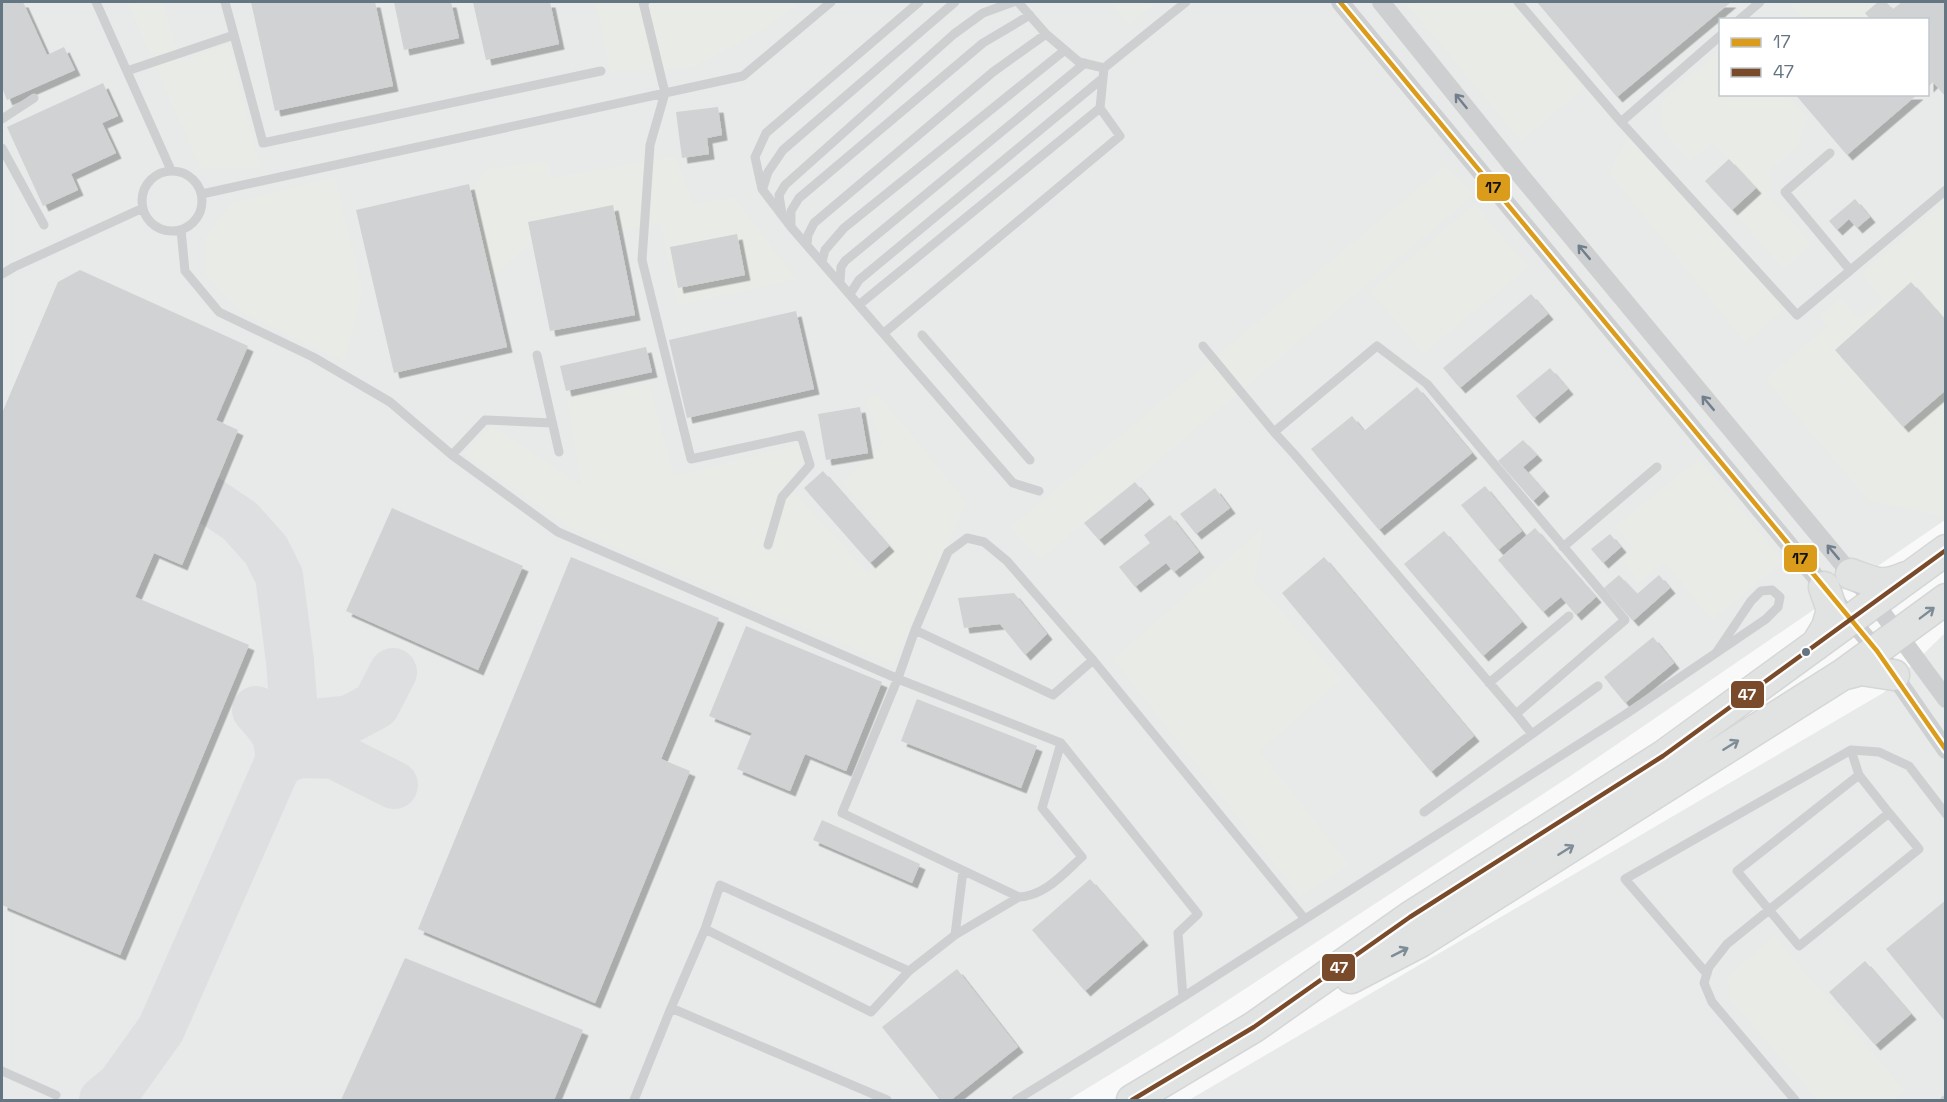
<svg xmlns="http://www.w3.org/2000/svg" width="1947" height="1102" font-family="'Space Grotesk',sans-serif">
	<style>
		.built { fill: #e8e9e9; fill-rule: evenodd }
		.green { fill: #e8ebe6 }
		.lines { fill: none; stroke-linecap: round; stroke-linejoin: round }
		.taxiway { stroke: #dedfe0; stroke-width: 48 }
		.building { fill: #d0d2d3; filter: url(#shadow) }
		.trunk-casing { stroke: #d5d6d6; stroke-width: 33 }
		.service { stroke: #cecfd0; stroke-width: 9 }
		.minor { stroke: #cecfd0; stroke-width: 18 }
		.trunk { stroke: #e1e2e2; stroke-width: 30 }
		.bus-1-casing { stroke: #fff; stroke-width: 9 }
		.bus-2-casing { stroke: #fff; stroke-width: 9 }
		.bus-1 { stroke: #da9c1a; stroke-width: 4.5 }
		.bus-2 { stroke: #7a4b2a; stroke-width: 4.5 }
		.oneway { stroke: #707f8b }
		.oneway2 { stroke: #7e8c96 }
		.bus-dot { fill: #657683; stroke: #fff; stroke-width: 2 }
		.line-badge { stroke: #fff; stroke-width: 2 }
		.badge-label { font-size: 16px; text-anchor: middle; font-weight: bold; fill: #fff }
		.pale-badge-label { font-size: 16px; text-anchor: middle; font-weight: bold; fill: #111 }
	</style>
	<defs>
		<filter id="shadow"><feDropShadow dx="5.5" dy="5.5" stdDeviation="0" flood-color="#0004"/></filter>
	</defs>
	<rect width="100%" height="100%" fill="#f9f9f9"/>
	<path class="built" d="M 2,2 L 1945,2 L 1945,520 L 1572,775 L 1173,1036 L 1068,1100 L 2,1100 ZM 1720,20 L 1928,20 L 1928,94 L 1720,94 Z
		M 1945,633 L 1945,1100 L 1189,1100 L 1883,693 Z"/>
	<path class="green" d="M 127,2 L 162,2 L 181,61 L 229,44 L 261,169 L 200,168 Z
		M 595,2 L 800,2 L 768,27 L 694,67 L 610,72 Z
		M 1110,2 L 1157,2 L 1129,25 Z
		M 1405,2 L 1512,2 L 1584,89 L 1521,141 Z
		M 1788,2 L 1878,2 L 1865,13 L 1871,20 L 1804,19 Z
		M 1720,50 L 1720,94 L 1788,95 L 1807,117 L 1799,146 L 1770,170 L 1770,197 L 1812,245 L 1783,269 L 1732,210 L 1755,188 L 1712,142 L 1690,162 L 1662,130 L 1661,101 Z
		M 1628,138 L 1785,309 L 1745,343 L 1609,173 Z
		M 675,156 L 694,204 L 734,197 L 796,279 L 678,306 L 660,223 L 618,232 L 528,222 L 532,242 L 491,279 L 471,194 L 485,169 L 546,161 L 552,178 Z
		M 1446,165 L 1474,195 L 1040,560 L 1010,527 Z
		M 335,177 L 363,291 L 345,362 L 241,312 L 206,275 L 206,237 L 232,202 Z
		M 1945,202 L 1945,513 L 1942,516 L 1869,501 L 1765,379 L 1828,326 L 1819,316 L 1841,298 L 1859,319 L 1883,300 L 1861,273 Z
		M 1475,204 L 1528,267 L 1423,354 L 1370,291 Z
		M 649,382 L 674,476 L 799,444 L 804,461 L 786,483 L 868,573 L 894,547 L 842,482 L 883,444 L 865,400 L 878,394 L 967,502 L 893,665 L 570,528 L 465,454 L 491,425 L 581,485 L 567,399 L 601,394 Z
		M 1699,458 L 1784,561 L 1712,620 L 1664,562 L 1639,582 L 1620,559 L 1633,548 L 1615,527 Z
		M 1264,527 L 1255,581 L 1341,680 L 1260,751 L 1349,865 L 1300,896 L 1113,659 Z
		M 1774,935 L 1904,1090 L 1892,1100 L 1818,1100 L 1729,999 L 1728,976 Z"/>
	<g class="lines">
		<path class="taxiway" d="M 256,710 C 274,730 279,735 279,762
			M 295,725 L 350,719 L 376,705 L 393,672
			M 279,762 L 299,754 L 334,755 L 394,785
			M 103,1100 L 121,1085 L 161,1029 L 295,725 L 290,661 L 279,576 L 266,550 L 240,521 L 209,500"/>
	</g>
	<path class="building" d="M 2,2 L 23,2 L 47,55 L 64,47 L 75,70 L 7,100 L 2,88 Z
		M 251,2 L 375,2 L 393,86 L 275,111 Z
		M 394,2 L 451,2 L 459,38 L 404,50 Z
		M 473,2 L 550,2 L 559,44 L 486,60 Z
		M 1537,2 L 1731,2 L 1617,97 Z
		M 1878,2 L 1886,2 L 1893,9 L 1902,2 L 1946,2 L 1946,97 L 1933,82 L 1928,87 L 1928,20 L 1871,20 L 1865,13 Z
		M 103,83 L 118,116 L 102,123 L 116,153 L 71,174 L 78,190 L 43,206 L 7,127 Z
		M 1795,94 L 1918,94 L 1847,155 Z
		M 718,107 L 722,135 L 707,138 L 709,154 L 682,158 L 676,112 Z
		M 1729,159 L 1756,188 L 1732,210 L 1705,181 Z
		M 469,184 L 507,347 L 394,373 L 356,210 Z
		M 1855,199 L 1870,217 L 1857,228 L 1849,219 L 1837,230 L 1829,221 Z
		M 613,205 L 635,315 L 550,331 L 528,222 Z
		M 737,234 L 745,275 L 678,288 L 670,247 Z
		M 80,270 L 248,346 L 216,420 L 238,430 L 182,565 L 154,553 L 135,597 L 249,645 L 120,955 L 2,905 L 2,413 L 58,282 Z
		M 1911,282 L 1946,321 L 1946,390 L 1903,427 L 1835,350 Z
		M 1531,294 L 1548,314 L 1460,388 L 1443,368 Z
		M 796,311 L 814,389 L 687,418 L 669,340 Z
		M 646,347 L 652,372 L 566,391 L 560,366 Z
		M 1550,368 L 1568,389 L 1534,418 L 1516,396 Z
		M 1417,387 L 1472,453 L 1379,530 L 1311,449 L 1352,416 L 1364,431 Z
		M 860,407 L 868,453 L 826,460 L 818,414 Z
		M 1523,440 L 1537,455 L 1523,467 L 1544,491 L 1533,501 L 1498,461 Z
		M 823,471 L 889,546 L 870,563 L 804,488 Z
		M 1135,482 L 1149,499 L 1099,540 L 1084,523 Z
		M 1485,486 L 1522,531 L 1498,550 L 1461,505 Z
		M 1215,488 L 1230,508 L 1196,534 L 1180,514 Z
		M 392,508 L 523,566 L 478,670 L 346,611 Z
		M 1170,515 L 1199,552 L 1174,572 L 1166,563 L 1135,587 L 1119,567 L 1150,543 L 1144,535 Z
		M 1535,528 L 1596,597 L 1576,615 L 1561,597 L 1543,612 L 1498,560 Z
		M 1444,531 L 1522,622 L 1483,656 L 1404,564 Z
		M 1610,534 L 1621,547 L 1603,563 L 1591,549 Z
		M 571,557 L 719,618 L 661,759 L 690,771 L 595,1003 L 418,929 Z
		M 1324,557 L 1474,736 L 1431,772 L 1282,593 Z
		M 1619,575 L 1637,594 L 1659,575 L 1670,588 L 1633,621 L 1604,588 Z
		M 1014,593 L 1047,634 L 1025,655 L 1000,624 L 964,628 L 958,598 Z
		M 746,626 L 882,682 L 846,771 L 805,754 L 790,791 L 737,769 L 752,733 L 709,716 Z
		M 1653,637 L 1674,663 L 1625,703 L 1604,677 Z
		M 917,699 L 1037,746 L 1021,788 L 901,741 Z
		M 822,820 L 920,864 L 912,883 L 813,840 Z
		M 1090,879 L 1143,940 L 1085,991 L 1032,930 Z
		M 1946,900 L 1946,1018 L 1944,1020 L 1886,949 Z
		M 405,958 L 583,1030 L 554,1100 L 341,1100 Z
		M 1865,961 L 1911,1014 L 1875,1045 L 1829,992 Z
		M 957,969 L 1018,1047 L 951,1100 L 940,1100 L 882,1027 Z"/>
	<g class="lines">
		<g class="trunk-casing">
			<path id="trunk" d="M 1851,574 C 1875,583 1882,588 1906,577
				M 1816,645 L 1827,627 L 1832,610 L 1824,587
				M 1842,675 L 1861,670 L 1894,675
				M 1351,978 L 1420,942 L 1842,675 L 1946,599
				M 1132,1100 L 1254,1027 L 1410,917 L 1663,756 L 1946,550"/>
		</g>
		<path class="service" d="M 96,2 L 171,170
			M 645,2 L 643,2 L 665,93 L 650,145 L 642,260 L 691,459 L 801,435 L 810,465 L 782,497 L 768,545
			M 919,2 L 766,133 L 755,157 L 762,189 L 791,227 L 1013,483 L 1039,491
			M 1018,2 L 1046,34 L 1079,62 L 1104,68
			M 1518,2 L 1621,122
			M 1739,20 L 1760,2
			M 234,35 L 263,143 L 601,71
			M 1720,36 L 1621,122 L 1797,315 L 1946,190
			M 127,71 L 234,35 L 225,2
			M 2,119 L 34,98
			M 2,148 L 44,225
			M 1830,153 L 1785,192 L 1850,270
			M142 201a30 30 0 1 1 60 0a30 30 0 1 1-60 0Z
			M 763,188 L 768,172 L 783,150 L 955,2
			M 202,194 L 743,76 L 831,2
			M 782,214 L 779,195 L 785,185 L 954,34 L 983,13 L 1013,2
			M 791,227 L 791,211 L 799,198 L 983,43 L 1030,15
			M 181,230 L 185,271 L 219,312 L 313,357 L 390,402 L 452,455 L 558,532 L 903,681 L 1061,743 L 1198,914 L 1178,933 L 1183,997 L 1626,714 L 1716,653 L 1751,601 L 1761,591 L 1772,590 L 1780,597 L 1778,607 L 1766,619 L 1716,653
			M 807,244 L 808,235 L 814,223 L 993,72 L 1046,34
			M 822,262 L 825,250 L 844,228 L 1065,50
			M 2,274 L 14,267 L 143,208
			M 840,282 L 841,267 L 845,261 L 1085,63
			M 850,294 L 859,280 L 1103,78
			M 860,304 L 1100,108 L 1104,68 L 1186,2
			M 884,333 L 1120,136 L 1100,108
			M 922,335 L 1030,460
			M 1203,346 L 1274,432
			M 537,355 L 559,452
			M 452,455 L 485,420 L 552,423
			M 1563,547 L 1657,467
			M 915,630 L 948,552 L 967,538 L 984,542 L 1007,561 L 1093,660 L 1305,919
			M 1489,683 L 1569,616
			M 1516,714 L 1625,620 L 1427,384 L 1377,346 L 1274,432 L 1295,455 L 1516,714 L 1532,734 L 1598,686
			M 1061,743 L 1042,808 L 1082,857 C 1064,873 1045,896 1019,897 L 842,813 L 898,678 L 915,630 L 1053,695 L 1093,660
			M 1851,750 L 1879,752 L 1909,766 L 1946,814
			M 1859,775 L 1889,813
			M 1424,812 L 1532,734
			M 963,871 L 955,935 L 1019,897
			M 909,971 L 955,935
			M 1707,974 L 1625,879 L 1851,750 L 1859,775 L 1737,871 L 1799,946 L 1919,849 L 1889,813 L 1727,944 L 1709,967 L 1704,983 L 1712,1002 L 1795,1100
			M 671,1008 L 705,929 L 720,885 L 909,971 L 871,1012 L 705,929
			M 2,1071 L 56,1095
			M 634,1100 L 671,1008 L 887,1100
			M 1016,1100 L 1183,997
			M 1945,1100 L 1946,1100"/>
		<path class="minor" d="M 1340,2 L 1877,651 L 1946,750
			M 1381,2 L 1521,176 L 1875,603 L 1946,699"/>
		<use href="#trunk" class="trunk"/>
		<g class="bus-1-casing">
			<path id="bus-1" d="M 1340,2 L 1877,651 L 1946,750"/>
		</g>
		<g class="bus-2-casing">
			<path id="bus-2" d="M 1132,1100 L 1254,1027 L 1410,917 L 1663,756 L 1946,550"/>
		</g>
		<use href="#bus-1" class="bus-1"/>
		<use href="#bus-2" class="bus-2"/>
	</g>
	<defs><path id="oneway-shaft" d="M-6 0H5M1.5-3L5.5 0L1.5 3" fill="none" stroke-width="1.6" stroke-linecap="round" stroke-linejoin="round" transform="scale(1.5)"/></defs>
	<g class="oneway">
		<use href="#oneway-shaft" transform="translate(1461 101) rotate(-129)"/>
		<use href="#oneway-shaft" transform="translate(1584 252) rotate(-130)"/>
		<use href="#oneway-shaft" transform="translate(1708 403) rotate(-130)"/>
		<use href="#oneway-shaft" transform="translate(1833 552) rotate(-130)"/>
	</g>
	<g class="oneway2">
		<use href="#oneway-shaft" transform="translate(1927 613) rotate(-37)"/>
		<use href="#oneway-shaft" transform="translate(1731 745) rotate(-32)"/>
		<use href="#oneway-shaft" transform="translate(1566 850) rotate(-32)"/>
		<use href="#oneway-shaft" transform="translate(1400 952) rotate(-27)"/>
	</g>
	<circle class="bus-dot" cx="1806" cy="652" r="5"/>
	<g class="line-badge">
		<rect x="1476" y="173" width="35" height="29" rx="6" fill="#da9c1a"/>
		<rect x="1783" y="544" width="35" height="29" rx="6" fill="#da9c1a"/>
		<rect x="1730" y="680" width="35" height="29" rx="6" fill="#7a4b2a"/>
		<rect x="1321" y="953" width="35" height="29" rx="6" fill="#7a4b2a"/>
	</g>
	<g class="badge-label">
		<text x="1747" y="700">47</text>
		<text x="1339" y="973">47</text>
	</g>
	<g class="pale-badge-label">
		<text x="1493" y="193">17</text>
		<text x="1800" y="564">17</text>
	</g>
	<rect width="1947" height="1102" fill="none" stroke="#657683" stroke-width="6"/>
	<rect x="1719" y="18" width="210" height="78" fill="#ffffff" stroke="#c1c8cd" stroke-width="1.5"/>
	<rect x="1731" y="38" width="30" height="9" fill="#da9c1a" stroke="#c1c8cd" stroke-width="1.5"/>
	<text x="1773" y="48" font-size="18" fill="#657683">17</text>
	<rect x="1731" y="68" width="30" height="9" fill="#7a4b2a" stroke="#c1c8cd" stroke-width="1.5"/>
	<text x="1773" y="78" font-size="18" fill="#657683">47</text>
</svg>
